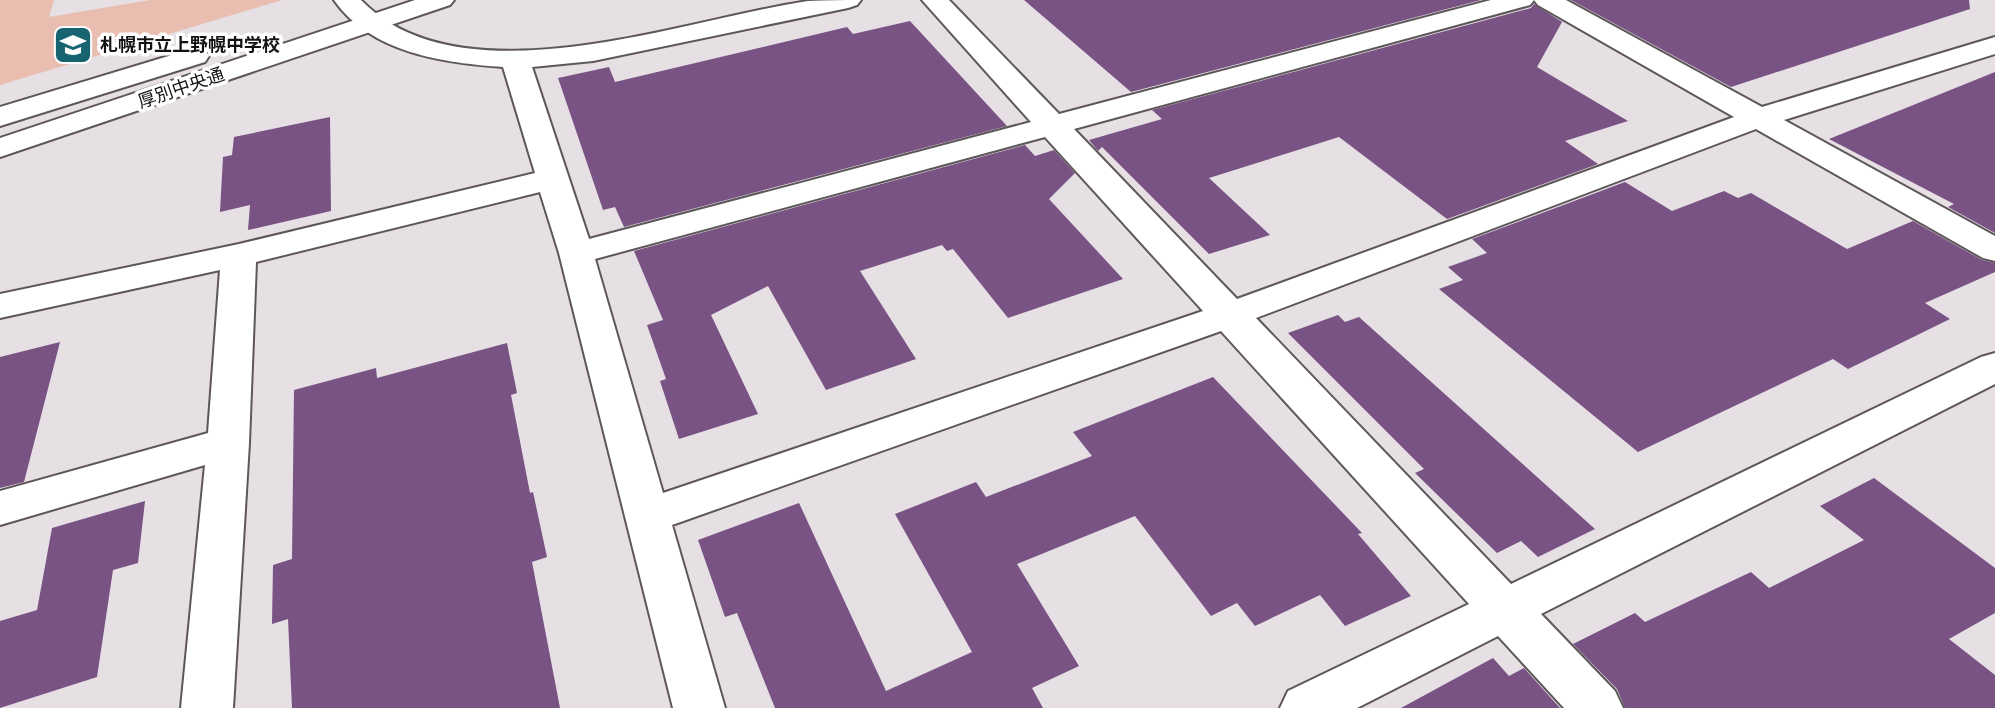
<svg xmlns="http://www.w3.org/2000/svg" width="1995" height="708" font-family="Figtree,'Noto Sans JP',sans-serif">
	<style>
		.green { fill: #e9beb1 }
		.building { fill: #785384 }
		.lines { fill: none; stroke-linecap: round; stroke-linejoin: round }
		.minor-casing { stroke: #5d575a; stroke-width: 4 }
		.secondary-casing { stroke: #5d575a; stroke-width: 4 }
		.minor { fill: #fff; fill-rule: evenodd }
		.secondary { fill: #fff; fill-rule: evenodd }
		.labels { text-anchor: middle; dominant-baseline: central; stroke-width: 7; stroke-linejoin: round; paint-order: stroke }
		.far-poi-label { font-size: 18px; font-weight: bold; fill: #141213; stroke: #fff; text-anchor: start }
		.far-street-label { font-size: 18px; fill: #141213; stroke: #fff }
	</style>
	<rect width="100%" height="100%" fill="#e6dfe3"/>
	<path class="green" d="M 0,0 L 54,0 L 49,17 L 150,0 L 282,0 L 0,85 Z"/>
	<path class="building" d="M 1024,0 L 1481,0 L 1131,92 Z
		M 1571,0 L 1969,0 L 1970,9 L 1731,87 Z
		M 1534,4 L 1562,22 L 1537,67 L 1628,121 L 1565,141 L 1598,164 L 1447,219 L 1339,137 L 1209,178 L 1270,235 L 1209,254 L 1102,147 L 1098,151 L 1089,140 L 1162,119 L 1152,110 L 1531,8 Z
		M 910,21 L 1007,126 L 624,227 L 615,207 L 603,210 L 558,78 L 609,67 L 615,82 L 847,27 L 853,34 Z
		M 1995,72 L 1995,233 L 1948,207 L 1954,204 L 1829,139 Z
		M 330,117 L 331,211 L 248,230 L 250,205 L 220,212 L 223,157 L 232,155 L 234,137 Z
		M 1025,145 L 1035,156 L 1054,150 L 1075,173 L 1049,199 L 1123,279 L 1008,318 L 953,249 L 947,251 L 942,245 L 860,271 L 916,359 L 826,390 L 768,286 L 711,315 L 758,414 L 679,439 L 660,381 L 666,379 L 647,325 L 663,320 L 634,251 Z
		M 1625,182 L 1672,211 L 1724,191 L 1738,198 L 1751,193 L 1847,249 L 1913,221 L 1982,260 L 1995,263 L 1995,272 L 1925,303 L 1950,319 L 1848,369 L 1833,359 L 1638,452 L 1439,289 L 1463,280 L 1448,267 L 1487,253 L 1472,239 Z
		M 1338,315 L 1345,322 L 1359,317 L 1595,529 L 1538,557 L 1521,541 L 1497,553 L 1415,473 L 1424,469 L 1288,333 Z
		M 60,342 L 24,482 L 0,488 L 0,357 Z
		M 507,343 L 517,393 L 511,395 L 530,493 L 533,492 L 547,557 L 532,562 L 560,708 L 292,708 L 288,619 L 272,624 L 273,565 L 292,559 L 294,390 L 376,368 L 377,378 Z
		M 1213,377 L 1362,533 L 1358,534 L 1411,596 L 1345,626 L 1320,595 L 1255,626 L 1237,603 L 1211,616 L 1135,516 L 1017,564 L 1079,666 L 1032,688 L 1043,708 L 775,708 L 737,613 L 725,617 L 698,540 L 799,503 L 886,691 L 972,652 L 895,514 L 976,482 L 986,497 L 1092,456 L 1073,432 Z
		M 1874,478 L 1995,568 L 1995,613 L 1949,639 L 1995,675 L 1995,708 L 1625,708 L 1617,689 L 1573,644 L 1635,613 L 1645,622 L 1751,572 L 1769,588 L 1864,540 L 1820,506 Z
		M 145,501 L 138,563 L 113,570 L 97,677 L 0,708 L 0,621 L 37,610 L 52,528 Z
		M 1493,658 L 1509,676 L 1524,668 L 1560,708 L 1401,708 Z"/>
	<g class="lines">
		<g class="minor-casing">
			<path id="minor" d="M 334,0 L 361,0 C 461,104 685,19 808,1 C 825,0 844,0 861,0 L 857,5 L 848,8 L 593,61 L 532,67 L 589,239 L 1031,122 L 922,0 L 949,0 L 1059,114 L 1491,0 L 1534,0 L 1530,5 L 1074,129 L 1237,299 L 1734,117 L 1538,5 L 1534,0 L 1566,0 L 1762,107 L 1995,37 L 1995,54 L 1784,120 L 1995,236 L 1995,261 L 1983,258 L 1756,129 L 1256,318 L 1511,584 L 1981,357 L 1995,353 L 1995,384 L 1541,614 L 1615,691 L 1623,708 L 1564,708 L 1498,636 L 1357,708 L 1280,708 L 1288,691 L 1469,604 L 1221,331 L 672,525 L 725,708 L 673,708 L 559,253 L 540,192 L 256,262 L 249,443 L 233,708 L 181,708 L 205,465 L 0,525 L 0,491 L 208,433 L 220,270 L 0,318 L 0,294 L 239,244 L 535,173 L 503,67 C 444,63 371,53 334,0 ZM 1045,137 L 1203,311 L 663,493 L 595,259 Z"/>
		</g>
		<g class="secondary-casing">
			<path id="secondary" d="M 415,0 L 454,0 L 450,5 L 0,157 L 0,138 Z
				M 195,48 L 205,50 L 209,56 L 205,62 L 0,126 L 0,107 Z"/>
		</g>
		<use href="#minor" class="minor"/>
		<use href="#secondary" class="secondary"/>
	</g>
	<defs>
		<g id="school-square" transform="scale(2.0125)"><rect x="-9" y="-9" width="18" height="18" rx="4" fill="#186370" stroke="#fff"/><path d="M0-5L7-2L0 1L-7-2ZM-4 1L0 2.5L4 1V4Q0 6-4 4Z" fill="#fff"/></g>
	</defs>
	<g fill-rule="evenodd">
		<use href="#school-square" x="73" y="45"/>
	</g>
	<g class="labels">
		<g class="far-poi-label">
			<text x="100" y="45">札幌市立上野幌中学校</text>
		</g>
		<g class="far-street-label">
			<text transform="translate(181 88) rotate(-19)">厚別中央通</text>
		</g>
	</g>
</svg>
